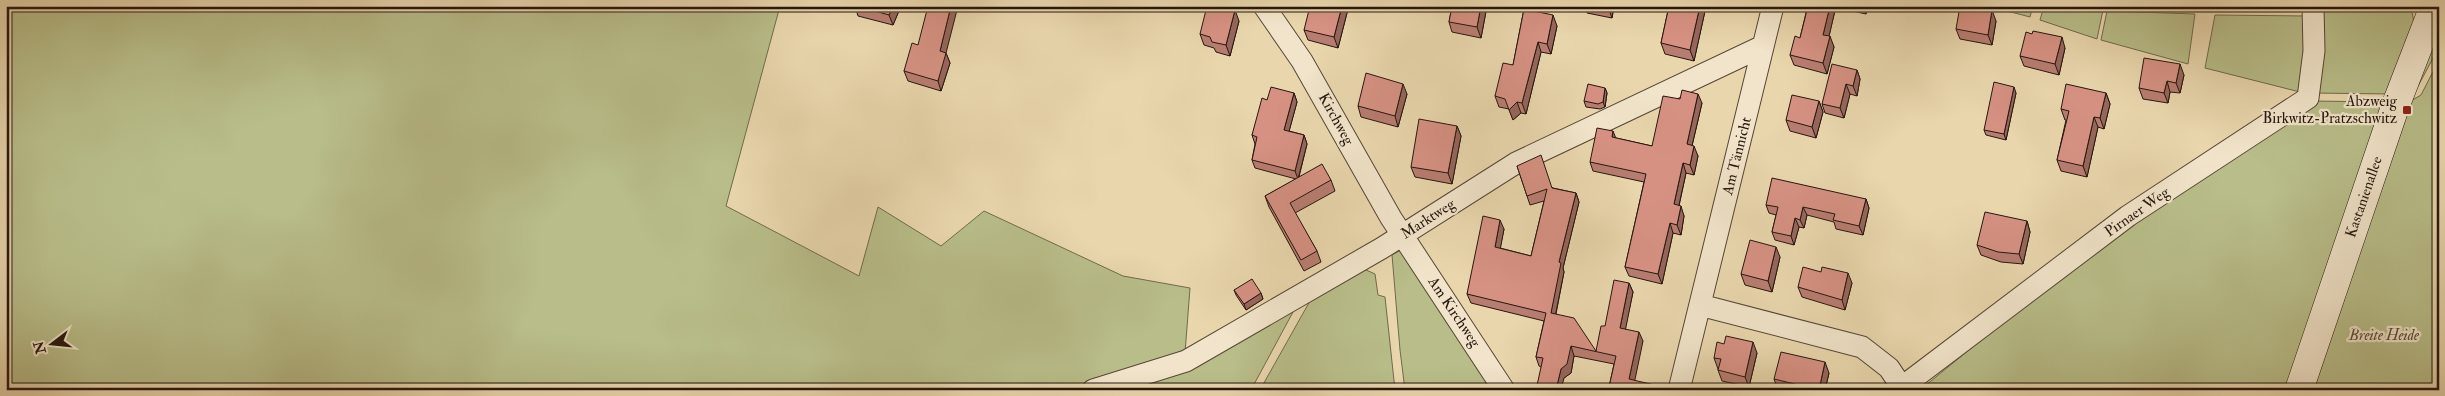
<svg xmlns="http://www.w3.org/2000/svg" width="2445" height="396" font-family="'IM FELL Double Pica',serif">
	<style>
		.green { fill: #b8bd89; stroke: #6f6a4c }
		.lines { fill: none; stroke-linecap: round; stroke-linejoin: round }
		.minor-casing { stroke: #574636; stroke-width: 23 }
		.secondary-casing { stroke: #26160f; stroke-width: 29 }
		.minor { stroke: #f1e4ca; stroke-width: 21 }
		.secondary { stroke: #f1e4ca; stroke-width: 28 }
		.wall { fill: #b87d71; stroke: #26160f }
		.shaded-wall { fill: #96665c; stroke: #26160f }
		.building { fill: #d69183; stroke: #26160f }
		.poi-dot { fill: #8f2418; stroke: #f1e4ca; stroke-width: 2 }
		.labels { text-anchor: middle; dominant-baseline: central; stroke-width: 4.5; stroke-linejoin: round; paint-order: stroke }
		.poi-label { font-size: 15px; fill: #26160f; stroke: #f1e4ca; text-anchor: end }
		.street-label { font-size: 15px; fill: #26160f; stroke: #f1e4ca }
		.park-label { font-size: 15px; font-style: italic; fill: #524834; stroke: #f1e4ca }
	</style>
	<rect width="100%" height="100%" fill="#e9d6ad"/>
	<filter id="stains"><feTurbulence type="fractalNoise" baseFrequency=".004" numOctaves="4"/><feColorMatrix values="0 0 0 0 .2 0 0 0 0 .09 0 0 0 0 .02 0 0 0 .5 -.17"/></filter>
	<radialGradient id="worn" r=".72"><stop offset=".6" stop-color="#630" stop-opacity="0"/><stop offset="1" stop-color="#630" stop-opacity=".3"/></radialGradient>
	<path class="green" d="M 6,6 L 780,6 L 726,206 L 859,276 L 878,207 L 941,246 L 984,211 L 1123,276 L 1190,288 L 1185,353 L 1070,390 L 6,390 Z
		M 1988,6 L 2033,6 L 2030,17 Z
		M 2044,6 L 2103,10 L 2097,39 L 2040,20 Z
		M 2318,6 L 2411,6 L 2414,23 L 2391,94 L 2313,93 Z
		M 2107,11 L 2195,14 L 2188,64 L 2101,40 Z
		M 2215,15 L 2307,16 L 2304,93 L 2205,68 Z
		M 2439,31 L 2439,47 L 2417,88 L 2412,91 Z
		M 2439,60 L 2439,390 L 2307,390 L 2409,102 L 2421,95 Z
		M 2310,101 L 2390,102 L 2288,390 L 1920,390 L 2130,218 Z
		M 1405,248 L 1497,390 L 1405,390 L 1400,350 L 1392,255 Z
		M 1364,269 L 1375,274 L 1378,295 L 1385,297 L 1395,390 L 1260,390 L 1315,292 Z
		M 1300,299 L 1251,390 L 1111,390 Z"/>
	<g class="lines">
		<g class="minor-casing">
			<path id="minor" d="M 1264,6 L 1302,61 L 1391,218 L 1504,390
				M 1700,305 L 1862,347 L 1889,368 L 1901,386
				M 1093,390 L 1186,361 L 1382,248 L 1516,163 L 1763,46
				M 1679,390 L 1773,6
				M 1898,390 L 2128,216 L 2308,98 L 2314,51 L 2313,6"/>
		</g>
		<g class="secondary-casing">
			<path id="secondary" d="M 2299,390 L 2395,107 L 2434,6"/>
		</g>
		<use href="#minor" class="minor"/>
		<use href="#secondary" class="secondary"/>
	</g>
	<path class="wall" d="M 855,6 L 901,6 L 893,25 L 858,16 Z
		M 1452,6 L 1487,6 L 1481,38 L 1452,32 L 1449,22 Z
		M 1584,6 L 1614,6 L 1612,18 L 1587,13 Z
		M 1669,6 L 1703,6 L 1705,11 L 1694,61 L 1665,54 L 1661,43 Z
		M 1804,6 L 1836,6 L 1829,36 L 1834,47 L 1827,74 L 1794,65 L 1790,55 L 1800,38 L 1806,13 Z
		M 1843,6 L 1868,6 L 1866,14 L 1843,9 Z
		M 1348,9 L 1338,48 L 1308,40 L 1304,30 Z
		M 1524,9 L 1557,26 L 1551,54 L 1541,52 L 1526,114 L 1521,113 L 1513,120 L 1509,109 L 1499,107 L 1495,96 L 1513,65 Z
		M 1239,21 L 1230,56 L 1216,52 L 1214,48 L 1204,45 L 1200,34 Z
		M 1996,21 L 1992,45 L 1960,39 L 1956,29 Z
		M 918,45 L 946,53 L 950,63 L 941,91 L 908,81 L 904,71 Z
		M 2065,48 L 2059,75 L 2024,66 L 2020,56 Z
		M 1857,70 L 1860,79 L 1857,96 L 1850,94 L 1844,118 L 1825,113 L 1822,104 Z
		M 2184,75 L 2180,93 L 2170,92 L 2168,103 L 2143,99 L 2139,88 Z
		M 1605,88 L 1607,93 L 1605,107 L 1600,109 L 1586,107 L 1584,101 Z
		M 1294,93 L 1297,102 L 1289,131 L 1304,135 L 1307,144 L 1299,177 L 1331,180 L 1335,191 L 1295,213 L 1317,251 L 1321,262 L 1304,271 L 1269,207 L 1265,196 L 1296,179 L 1255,168 L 1252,160 L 1255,144 L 1252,135 L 1267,100 Z
		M 2016,93 L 2006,140 L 1986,135 L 1984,130 Z
		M 2106,93 L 2110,104 L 2104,129 L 2098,127 L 2087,177 L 2061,171 L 2057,160 L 2066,120 L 2065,120 L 2061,109 Z
		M 1407,94 L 1398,127 L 1361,117 L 1358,106 Z
		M 1819,101 L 1823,112 L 1816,138 L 1790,131 L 1786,120 Z
		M 1702,103 L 1692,146 L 1698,156 L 1694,175 L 1686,173 L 1679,206 L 1684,216 L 1681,235 L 1673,233 L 1662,284 L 1629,276 L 1625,267 L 1644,182 L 1593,171 L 1590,162 L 1616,138 L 1652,146 Z
		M 1457,126 L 1461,136 L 1452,184 L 1415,177 L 1411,167 Z
		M 1517,166 L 1553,188 L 1576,193 L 1579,202 L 1563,268 L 1564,272 L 1556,314 L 1596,351 L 1605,326 L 1629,283 L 1633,292 L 1625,329 L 1643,341 L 1609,387 L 1614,364 L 1574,356 L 1571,373 L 1564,378 L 1539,366 L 1536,357 L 1544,321 L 1471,303 L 1467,294 L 1504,229 L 1500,248 L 1531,256 L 1544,201 L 1530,205 Z
		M 1866,199 L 1869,208 L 1863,235 L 1836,229 L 1834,222 L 1807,215 L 1804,228 L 1799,227 L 1794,245 L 1775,240 L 1772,232 L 1776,215 L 1769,213 L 1766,205 Z
		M 2027,221 L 2030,232 L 2023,264 L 2001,262 L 1981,255 L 1977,245 Z
		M 1780,257 L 1772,292 L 1745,285 L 1741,274 Z
		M 1852,283 L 1845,310 L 1802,297 L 1798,287 Z
		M 1234,290 L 1261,293 L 1263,299 L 1246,310 L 1236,295 Z
		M 1757,353 L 1749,387 L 1722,381 L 1718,370 L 1718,369 L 1714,358 Z
		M 1829,373 L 1825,390 L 1778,390 L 1774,379 Z"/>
	<path class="shaded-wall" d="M 893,6 L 901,6 L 893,25 L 889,15 Z
		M 951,6 L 958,6 L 946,53 L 950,63 L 941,91 L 938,81 L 940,51 Z
		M 1342,6 L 1347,6 L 1348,9 L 1338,48 L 1334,37 Z
		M 1481,6 L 1487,6 L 1481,38 L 1477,27 Z
		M 1608,6 L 1614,6 L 1612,18 L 1608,7 Z
		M 1700,6 L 1703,6 L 1705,11 L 1694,61 L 1690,50 Z
		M 1830,6 L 1836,6 L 1827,45 L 1823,35 Z
		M 1865,6 L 1868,6 L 1866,14 L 1864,9 Z
		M 1235,10 L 1239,21 L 1230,56 L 1226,45 Z
		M 1992,10 L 1996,21 L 1992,45 L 1988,35 Z
		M 1553,15 L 1557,26 L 1551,54 L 1547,44 Z
		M 1830,36 L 1834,47 L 1827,74 L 1823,63 Z
		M 2062,37 L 2065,48 L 2059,75 L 2055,64 Z
		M 1538,42 L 1541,52 L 1526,114 L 1522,103 Z
		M 2180,64 L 2184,75 L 2180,93 L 2176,83 Z
		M 1857,70 L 1860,79 L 1857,96 L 1853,86 Z
		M 2167,81 L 2170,92 L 2168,103 L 2164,93 Z
		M 1403,84 L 1407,94 L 1398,127 L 1395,116 Z
		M 1846,84 L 1850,94 L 1844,118 L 1840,108 Z
		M 2014,87 L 2016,93 L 2006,140 L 2004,134 Z
		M 1605,88 L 1607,93 L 1605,107 L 1603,102 Z
		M 1294,93 L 1297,102 L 1287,139 L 1284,130 Z
		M 2106,93 L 2110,104 L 2104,129 L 2100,118 Z
		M 1698,94 L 1702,103 L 1690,154 L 1687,144 Z
		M 1819,101 L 1823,112 L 1816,138 L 1812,127 Z
		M 1517,102 L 1521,113 L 1513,120 L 1509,110 Z
		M 2094,117 L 2098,127 L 2087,177 L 2083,166 Z
		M 1457,126 L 1461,136 L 1452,184 L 1448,173 Z
		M 1613,131 L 1617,141 L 1612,137 Z
		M 1304,135 L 1307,144 L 1298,179 L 1295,171 Z
		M 1694,146 L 1698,156 L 1694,175 L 1690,165 Z
		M 1683,163 L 1686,173 L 1677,214 L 1674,204 Z
		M 1576,193 L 1579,202 L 1563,268 L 1564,272 L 1554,322 L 1551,313 L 1559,262 Z
		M 1866,199 L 1869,208 L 1863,235 L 1859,226 Z
		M 1681,206 L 1684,216 L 1681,235 L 1677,225 Z
		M 1803,207 L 1807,215 L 1804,228 L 1800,220 Z
		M 1795,218 L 1799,227 L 1794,245 L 1791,236 Z
		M 1500,220 L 1504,229 L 1499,256 L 1495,247 Z
		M 2027,221 L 2030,232 L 2023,264 L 2019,254 Z
		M 1670,223 L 1673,233 L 1662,284 L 1658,274 Z
		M 1776,247 L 1780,257 L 1772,292 L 1768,281 Z
		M 1848,273 L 1852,283 L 1845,310 L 1842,300 Z
		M 1629,283 L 1633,292 L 1624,337 L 1620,328 Z
		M 1261,293 L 1263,299 L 1246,310 L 1244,304 Z
		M 1639,332 L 1643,341 L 1633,389 L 1629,379 Z
		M 1753,342 L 1757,353 L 1749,387 L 1745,377 Z
		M 1571,346 L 1574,356 L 1571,373 L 1564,378 L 1561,390 L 1556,390 L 1561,369 Z
		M 1825,362 L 1829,373 L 1825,390 L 1819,390 Z"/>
	<path class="building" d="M 858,6 L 893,6 L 889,15 Z
		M 928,6 L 951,6 L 940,51 L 946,53 L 938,81 L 904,71 L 912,43 L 918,45 Z
		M 1207,6 L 1221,6 L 1235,10 L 1226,45 L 1212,42 L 1210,37 L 1200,34 Z
		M 1310,6 L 1342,6 L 1334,37 L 1304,30 Z
		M 1452,6 L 1481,6 L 1477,27 L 1449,22 Z
		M 1669,6 L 1700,6 L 1690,50 L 1661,43 Z
		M 1808,6 L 1830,6 L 1823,35 L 1830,36 L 1823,63 L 1790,55 L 1795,36 L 1800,38 Z
		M 1855,6 L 1865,6 L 1864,9 Z
		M 1960,6 L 1969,6 L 1992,10 L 1988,35 L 1956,29 Z
		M 1524,9 L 1553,15 L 1547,44 L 1538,42 L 1522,103 L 1517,102 L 1509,110 L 1505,99 L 1495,96 L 1503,63 L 1513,65 Z
		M 2033,31 L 2062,37 L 2055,64 L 2020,56 L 2026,32 L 2032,34 Z
		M 2144,58 L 2180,64 L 2176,83 L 2167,81 L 2164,93 L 2139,88 Z
		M 1832,64 L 1857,70 L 1853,86 L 1846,84 L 1840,108 L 1822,104 Z
		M 1366,73 L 1403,84 L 1395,116 L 1358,106 Z
		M 1994,82 L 2014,87 L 2004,134 L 1984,130 Z
		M 1588,84 L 1605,88 L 1603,102 L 1598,104 L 1584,101 Z
		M 2066,84 L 2106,93 L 2100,118 L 2094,117 L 2083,166 L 2057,160 L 2069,111 L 2061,109 Z
		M 1271,87 L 1294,93 L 1284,130 L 1304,135 L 1295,171 L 1252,160 L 1257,137 L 1252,135 L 1262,98 L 1267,100 Z
		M 1682,90 L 1698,94 L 1687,144 L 1694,146 L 1690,165 L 1683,163 L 1674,204 L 1681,206 L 1677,225 L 1670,223 L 1658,274 L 1625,267 L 1646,174 L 1590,162 L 1597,128 L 1613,131 L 1612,137 L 1652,146 L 1663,96 L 1680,99 Z
		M 1792,95 L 1819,101 L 1812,127 L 1786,120 Z
		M 1419,119 L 1457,126 L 1448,173 L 1411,167 Z
		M 1541,155 L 1552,188 L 1576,193 L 1559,262 L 1561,263 L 1551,313 L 1574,318 L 1596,351 L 1601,326 L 1605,326 L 1614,280 L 1629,283 L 1620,328 L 1639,332 L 1629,379 L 1663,387 L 1663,390 L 1597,390 L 1599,385 L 1609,387 L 1616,356 L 1571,346 L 1567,364 L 1561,369 L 1556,390 L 1536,390 L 1543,358 L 1536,357 L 1546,313 L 1467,294 L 1483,216 L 1500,220 L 1495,247 L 1531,256 L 1547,189 L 1527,196 L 1517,166 Z
		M 1322,164 L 1331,180 L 1290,203 L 1317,251 L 1301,260 L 1265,196 Z
		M 1772,178 L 1866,199 L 1859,226 L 1833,220 L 1835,214 L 1803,207 L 1800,220 L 1795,218 L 1791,236 L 1772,232 L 1778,207 L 1766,205 Z
		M 1985,212 L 2027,221 L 2019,254 L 1998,252 L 1977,245 Z
		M 1750,240 L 1776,247 L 1768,281 L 1741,274 Z
		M 1803,267 L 1821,272 L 1822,267 L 1848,273 L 1842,300 L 1798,287 Z
		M 1252,279 L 1261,293 L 1244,304 L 1234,290 Z
		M 1726,336 L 1753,342 L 1745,377 L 1718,370 L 1721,359 L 1714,358 L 1717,342 L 1724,344 Z
		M 1781,352 L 1825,362 L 1819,390 L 1774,379 Z"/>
	<rect class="poi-dot" x="2402" y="105" width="10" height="10" rx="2.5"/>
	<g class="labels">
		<g class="poi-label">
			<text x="2397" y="101">Abzweig<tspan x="2397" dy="17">Birkwitz-Pratzschwitz</tspan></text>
		</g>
		<g class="street-label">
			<text transform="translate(1336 119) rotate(61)">Kirchweg</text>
			<text transform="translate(1737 156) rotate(-76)">Am Tännicht</text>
			<text transform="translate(2364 197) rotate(-71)">Kastanienallee</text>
			<text transform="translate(2137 212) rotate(-35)">Pirnaer Weg</text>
			<text transform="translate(1428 219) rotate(-33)">Marktweg</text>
			<text transform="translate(1454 312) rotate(56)">Am Kirchweg</text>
		</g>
		<g class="park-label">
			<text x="2384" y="335">Breite Heide</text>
		</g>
	</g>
	<rect width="2445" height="396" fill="none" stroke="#e9d6ad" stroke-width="25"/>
	<rect x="8" y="8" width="2430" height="381" fill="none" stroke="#26160f" stroke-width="2.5"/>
	<rect x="12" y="12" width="2420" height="371" fill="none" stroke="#26160f"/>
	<g transform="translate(52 344) rotate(254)" stroke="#f1e4ca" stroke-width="4" paint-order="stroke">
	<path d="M0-4L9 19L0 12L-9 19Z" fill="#26160f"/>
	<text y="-8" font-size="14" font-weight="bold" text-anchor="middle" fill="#26160f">N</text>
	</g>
	<rect width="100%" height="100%" filter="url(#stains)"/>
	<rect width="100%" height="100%" fill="url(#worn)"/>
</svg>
